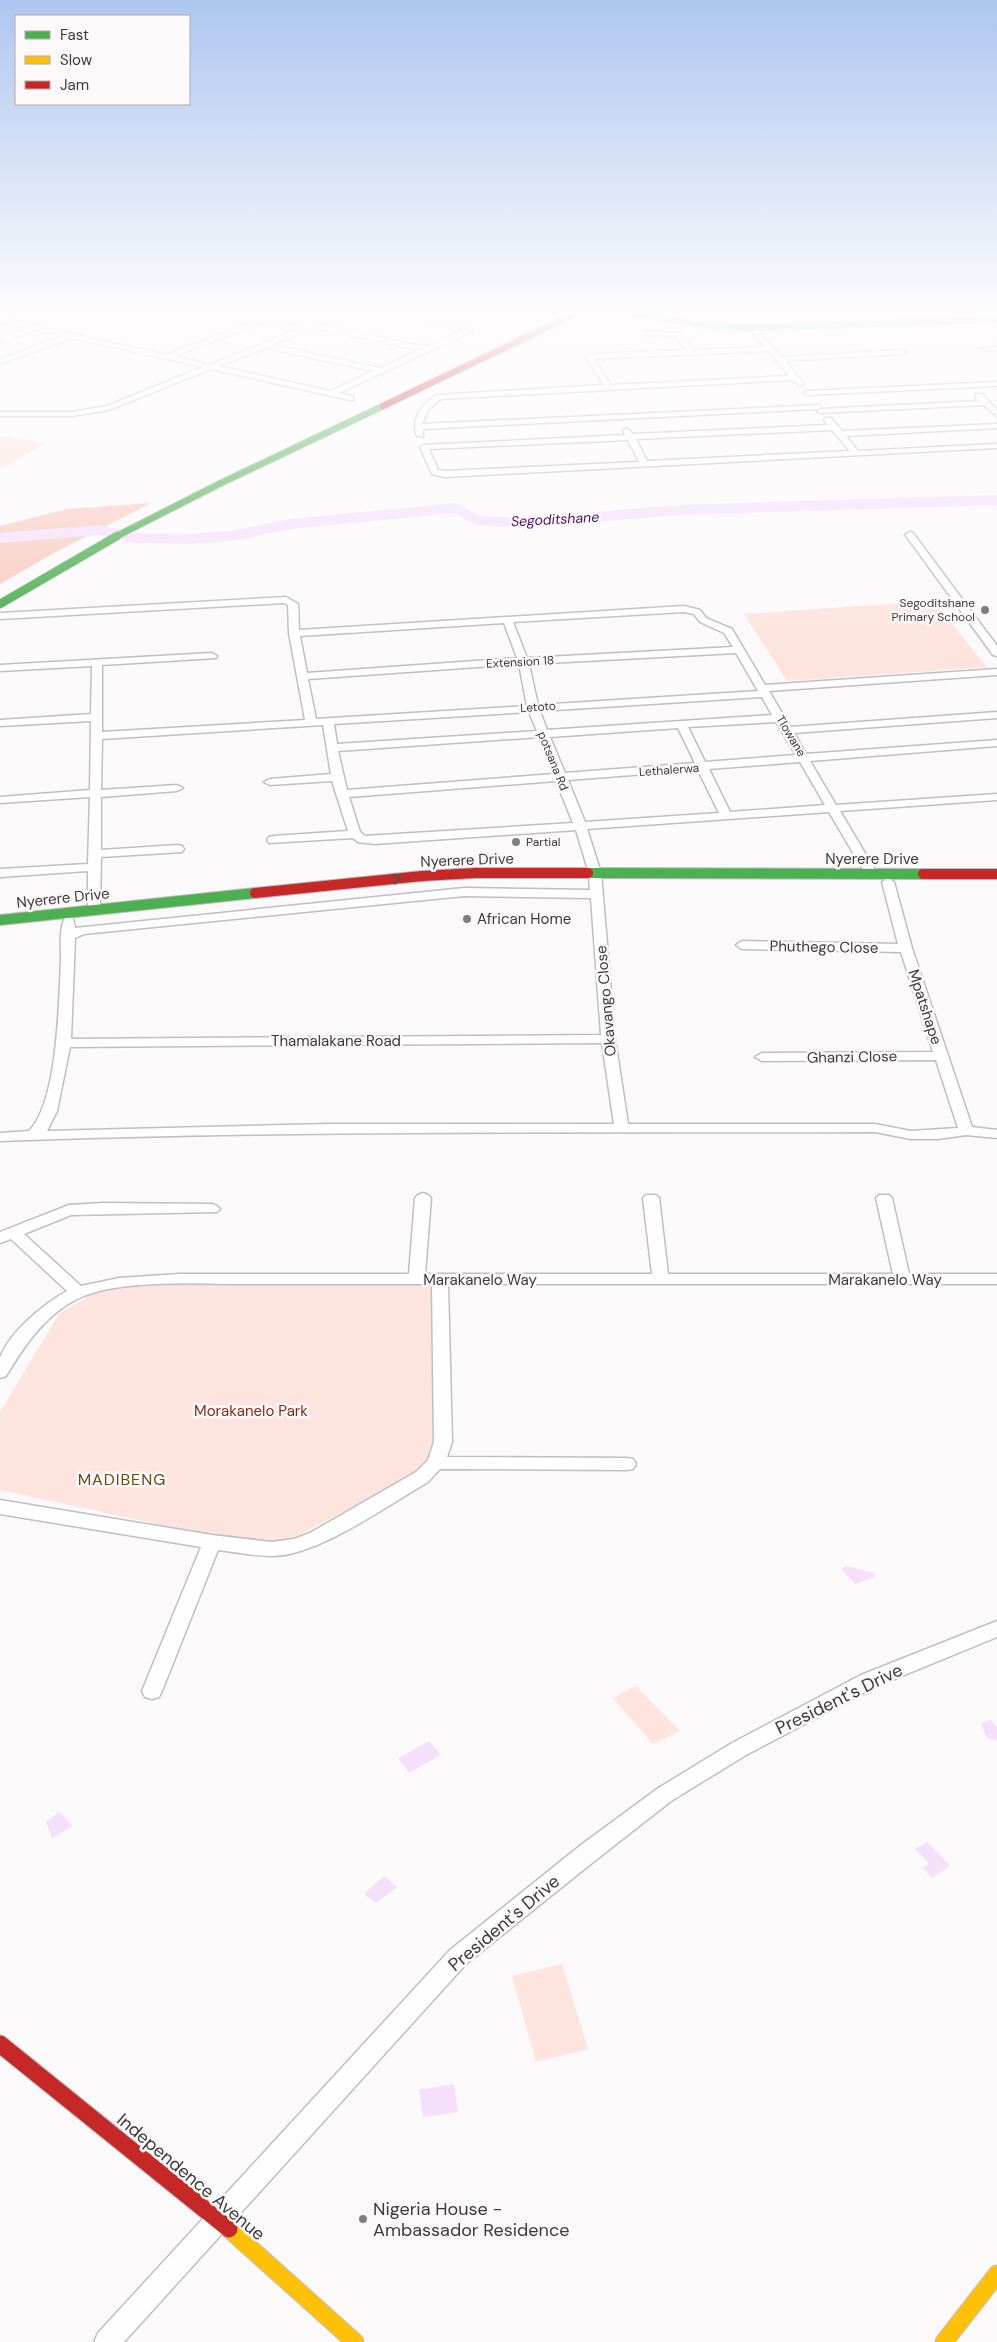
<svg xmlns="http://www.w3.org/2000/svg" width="997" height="2342" font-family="'DM Sans',sans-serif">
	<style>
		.green { fill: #fde4de }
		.forest { fill: #f8ccc2 }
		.water { fill: #f4e0fa }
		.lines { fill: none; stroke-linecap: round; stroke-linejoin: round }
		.river { fill: #f4e0fa; fill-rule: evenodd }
		.street-casing { stroke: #c0bebf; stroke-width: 3 }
		.fast-far2-casing { stroke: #c0bebf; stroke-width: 8 }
		.fast-far1-casing { stroke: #c0bebf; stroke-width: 9 }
		.fast-casing { stroke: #c0bebf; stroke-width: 12 }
		.slow-casing { stroke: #c0bebf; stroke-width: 19 }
		.jam-far2-casing { stroke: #c0bebf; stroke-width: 8 }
		.jam-far1-casing { stroke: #c0bebf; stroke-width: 12 }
		.jam-casing { stroke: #c0bebf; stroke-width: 19 }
		.street { fill: #fffefe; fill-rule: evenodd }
		.fast-far2 { stroke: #4caf50; stroke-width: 6 }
		.fast-far1 { stroke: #4caf50; stroke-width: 8 }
		.fast { stroke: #4caf50; stroke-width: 10 }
		.slow { stroke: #ffc107; stroke-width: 17 }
		.jam-far2 { stroke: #c62828; stroke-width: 6 }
		.jam-far1 { stroke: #c62828; stroke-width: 10 }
		.jam { stroke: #c62828; stroke-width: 17 }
		.oneway { stroke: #415d41 }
		.poi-dot { fill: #7f7d7e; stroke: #fdf8f9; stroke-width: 2 }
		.labels { text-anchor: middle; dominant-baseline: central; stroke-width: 5; stroke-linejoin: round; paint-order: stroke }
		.far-poi-label { font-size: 12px; fill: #3c3a3b; stroke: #fdf8f9; text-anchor: end }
		.far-street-label { font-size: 12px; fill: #3c3a3b; stroke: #fdf8f9 }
		.far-water-label { font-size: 14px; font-style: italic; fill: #4a1359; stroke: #fdf8f9 }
		.street-label { font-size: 15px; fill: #3c3a3b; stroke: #fdf8f9 }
		.poi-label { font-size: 15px; fill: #3c3a3b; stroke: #fdf8f9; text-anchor: start }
		.park-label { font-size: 15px; fill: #822b16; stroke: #fdf8f9 }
		.neighbourhood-label { font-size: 16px; letter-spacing: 1px; fill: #604f12; stroke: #fdf8f9 }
		.near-street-label { font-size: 18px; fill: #3c3a3b; stroke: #fdf8f9 }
		.near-poi-label { font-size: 18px; fill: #3c3a3b; stroke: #fdf8f9; text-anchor: start }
	</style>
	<rect width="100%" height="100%" fill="#fcf9fa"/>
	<path class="green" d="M 0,436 L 47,443 L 0,469 Z
		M 933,601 L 987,667 L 787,681 L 744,614 Z
		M 440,1280 L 436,1463 L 272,1549 L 0,1490 L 0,1412 L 59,1314 L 95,1292 L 125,1281 Z
		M 636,1686 L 680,1731 L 653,1744 L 613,1698 Z
		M 562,1964 L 588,2049 L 536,2062 L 512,1976 Z"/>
	<path class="forest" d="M 151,503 L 54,553 L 0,584 L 0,526 L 67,509 Z"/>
	<path class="water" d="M 846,1566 L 874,1573 L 875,1577 L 855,1584 L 841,1569 Z
		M 991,1720 L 997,1727 L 997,1741 L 986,1737 L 981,1723 Z
		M 429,1741 L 441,1755 L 409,1773 L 398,1758 Z
		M 59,1812 L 73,1826 L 52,1838 L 46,1822 Z
		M 927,1842 L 950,1866 L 932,1878 L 923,1868 L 929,1864 L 915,1849 Z
		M 384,1876 L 397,1887 L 376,1903 L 364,1894 Z
		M 454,2084 L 458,2112 L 423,2117 L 419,2090 Z"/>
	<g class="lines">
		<path class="river" d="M 997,495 L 997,505 L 677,515 L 527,528 L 477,525 L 454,513 L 290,529 L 231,541 L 189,544 L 134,543 L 99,535 L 0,543 L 0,533 L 99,525 L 134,533 L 189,534 L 231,531 L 290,519 L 456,503 L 480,516 L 527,518 L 677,505 Z"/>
		<g class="street-casing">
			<path id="street" d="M 14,311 L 25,311 L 6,319 L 165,355 L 264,318 L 241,311 L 256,311 L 426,347 L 464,329 L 393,311 L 407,311 L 473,328 L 471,332 L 339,393 L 353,396 L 353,400 L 350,400 L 211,369 L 109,410 L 72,416 L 0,416 L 0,412 L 72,412 L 107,406 L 203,367 L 72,338 L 0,364 L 0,359 L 63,336 L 36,330 L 0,343 L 0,339 L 28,328 L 0,322 L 0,317 ZM 273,319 L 306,326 L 210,365 L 174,356 ZM 313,328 L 419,350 L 380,368 L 271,345 ZM 265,348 L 373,371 L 330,391 L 219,366 Z
				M 864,311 L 871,311 L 882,322 L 882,326 L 876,326 Z
				M 753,326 L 781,357 L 903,350 L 907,352 L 903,354 L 785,361 L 804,384 L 800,386 L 793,380 L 441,399 L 428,410 L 422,424 L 820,405 L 820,409 L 817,409 L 423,429 L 423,437 L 416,435 C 412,417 421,405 436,395 L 604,385 L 586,358 L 595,354 L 686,350 L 676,337 L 648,335 L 645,335 L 645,331 L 681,333 L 693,350 L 765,347 L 749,328 ZM 769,351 L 789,376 L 611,385 L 594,359 Z
				M 997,346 L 997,350 L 983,351 L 979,349 Z
				M 997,382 L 997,386 L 807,395 L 803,393 L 807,391 Z
				M 976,394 L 982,394 L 997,410 L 997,417 L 984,405 L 821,413 L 817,411 L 821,409 L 979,401 L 975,396 Z
				M 825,418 L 831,418 L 842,431 L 997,424 L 997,428 L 846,436 L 858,451 L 997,444 L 997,448 L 445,477 L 432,474 L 420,447 L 424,445 L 625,435 L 623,430 L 627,428 L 633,434 L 828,425 L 824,420 ZM 832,430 L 850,451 L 647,461 L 636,439 ZM 628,440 L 639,462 L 445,471 L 438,470 L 429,449 Z
				M 910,532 L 913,533 L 997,646 L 997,656 L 993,655 L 907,537 L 905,535 Z
				M 286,597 L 298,604 L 299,630 L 684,606 L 700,610 L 706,618 L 732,629 L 765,685 L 997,669 L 997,675 L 769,691 L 790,727 L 997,712 L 997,718 L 794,733 L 806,754 L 997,740 L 997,746 L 810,761 L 836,805 L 997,794 L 997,800 L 840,811 L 878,875 L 876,878 L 868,878 L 829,812 L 587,829 L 601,873 L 615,1039 L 628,1124 L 875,1124 L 911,1131 L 958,1128 L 936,1060 L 762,1061 L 755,1057 L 762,1053 L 933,1052 L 901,952 L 742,949 L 736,945 L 742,941 L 898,944 L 882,882 L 888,878 L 894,882 L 912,948 L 972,1127 L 997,1130 L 997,1138 L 966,1135 L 938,1139 L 911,1139 L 875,1132 C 583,1133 292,1130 0,1141 L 0,1133 L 29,1131 C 58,1102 59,1001 61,960 C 61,948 59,929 65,918 L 73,918 L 75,928 L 464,888 L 590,890 L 589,873 L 576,830 L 374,844 L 358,842 L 353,838 L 269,843 L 267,840 L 269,837 L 273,836 L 348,831 L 332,781 L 270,785 L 264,782 L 270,779 L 331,774 L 323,725 L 102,739 L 101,790 L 177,785 L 183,788 L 177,791 L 101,797 L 101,850 L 178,845 L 182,846 L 184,849 L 182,852 L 101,857 L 100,910 L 94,914 L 88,910 L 88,871 L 0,877 L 0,869 L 88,864 L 90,797 L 0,803 L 0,797 L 90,790 L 91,721 L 0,726 L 0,720 L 91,714 L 92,666 L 0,671 L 0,665 L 212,653 L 217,656 L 216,658 L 102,665 L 102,732 L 305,720 L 289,633 L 288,605 L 284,603 L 0,619 L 0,613 ZM 684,612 L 694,614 L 700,622 L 724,633 L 733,647 L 527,658 L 513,622 ZM 504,623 L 517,658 L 307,673 L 300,636 ZM 736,653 L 758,691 L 538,705 L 529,664 ZM 519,664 L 527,706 L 316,719 L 308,679 ZM 762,697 L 772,715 L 547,730 L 540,711 ZM 529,712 L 537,731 L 337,744 L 334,724 ZM 776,722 L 796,755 L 705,762 L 688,727 ZM 678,728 L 695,763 L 565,773 L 550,737 ZM 539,737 L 554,774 L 347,790 L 338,751 ZM 800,762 L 825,805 L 730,812 L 709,769 ZM 698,770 L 719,813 L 585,822 L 568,780 ZM 556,781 L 573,823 L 365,836 L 360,832 L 349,797 ZM 464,896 L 591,898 L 601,1035 L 71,1039 L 75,938 L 84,934 ZM 602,1043 L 614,1124 L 328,1124 L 47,1131 L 57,1111 L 70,1047 Z
				M 423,1193 L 428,1195 L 431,1198 L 425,1274 L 652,1274 L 643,1198 L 646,1195 L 656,1195 L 659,1198 L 668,1274 L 893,1274 L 876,1198 L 879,1195 L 889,1195 L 892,1198 L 909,1274 L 997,1274 L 997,1284 L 448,1284 L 452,1442 L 447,1457 L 627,1458 L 633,1459 L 636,1464 L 633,1469 L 627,1470 L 440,1469 L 428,1482 C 388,1505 316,1557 271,1556 C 254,1556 236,1552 218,1550 L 162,1691 L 159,1697 L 152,1699 L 145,1697 L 142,1691 L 201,1547 L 0,1514 L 0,1500 L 212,1535 L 272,1542 L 294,1539 L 310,1533 L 416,1472 L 428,1460 L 434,1442 L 432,1284 C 368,1284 303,1284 239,1284 C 193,1284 117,1279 77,1299 C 44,1316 25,1345 6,1376 L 0,1378 C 0,1372 0,1363 0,1358 C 9,1332 44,1304 67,1291 L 11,1239 L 0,1243 L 0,1232 L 69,1205 L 103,1203 L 212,1204 L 217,1206 L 220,1209 L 217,1212 L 71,1215 L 24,1234 L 81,1286 L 119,1278 L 179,1274 L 409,1274 L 415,1198 L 418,1195 Z
				M 997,1621 L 997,1637 L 875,1687 L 746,1755 L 671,1801 L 597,1859 L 466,1964 L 124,2342 L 94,2342 L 98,2333 L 450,1950 L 581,1845 L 657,1789 L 732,1743 L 861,1675 Z"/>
		</g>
		<g class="fast-far2-casing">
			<path id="fast-far2" d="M 620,311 L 709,326 L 753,328 L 997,319
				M 115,537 L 221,483 L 383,406"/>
		</g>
		<g class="fast-far1-casing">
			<path id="fast-far1" d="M 0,604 L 117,536"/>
		</g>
		<g class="fast-casing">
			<path id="fast" d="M 588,873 L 923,874
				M 0,920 L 255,893"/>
		</g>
		<g class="slow-casing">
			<path id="slow" d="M 229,2229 L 355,2342
				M 944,2342 L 997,2274"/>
		</g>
		<g class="jam-far2-casing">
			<path id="jam-far2" d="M 383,406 L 581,311"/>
		</g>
		<g class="jam-far1-casing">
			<path id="jam-far1" d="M 923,874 L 997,874
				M 255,893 L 422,876 L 475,873 L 588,873"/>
		</g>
		<g class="jam-casing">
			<path id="jam" d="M 0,2044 L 229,2229"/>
		</g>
		<use href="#street" class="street"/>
		<use href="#fast-far2" class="fast-far2"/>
		<use href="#fast-far1" class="fast-far1"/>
		<use href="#fast" class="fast"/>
		<use href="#slow" class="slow"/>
		<use href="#jam-far2" class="jam-far2"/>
		<use href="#jam-far1" class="jam-far1"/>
		<use href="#jam" class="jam"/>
	</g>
	<defs><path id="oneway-chevron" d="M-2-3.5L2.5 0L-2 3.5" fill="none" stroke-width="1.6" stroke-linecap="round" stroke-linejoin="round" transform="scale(1.25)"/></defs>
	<use class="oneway" href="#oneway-chevron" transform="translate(397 879) rotate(-6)"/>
	<linearGradient id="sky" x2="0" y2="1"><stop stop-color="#adc6ef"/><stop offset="0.49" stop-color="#fefcfd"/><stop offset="1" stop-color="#fefcfd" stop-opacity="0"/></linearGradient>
	<rect width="997" height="639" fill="url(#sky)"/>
	<g class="poi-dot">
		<circle cx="985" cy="610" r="5"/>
		<circle cx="516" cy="842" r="5"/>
		<circle cx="467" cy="919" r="5"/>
		<circle cx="363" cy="2219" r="5"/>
	</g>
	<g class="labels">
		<g class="far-poi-label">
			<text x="975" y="603">Segoditshane<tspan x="975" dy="14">Primary School</tspan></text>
			<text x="526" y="842" text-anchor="start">Partial</text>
		</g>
		<g class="far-street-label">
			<text transform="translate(520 662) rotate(-3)">Extension 18</text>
			<text transform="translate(538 707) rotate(-4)">Letoto</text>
			<text transform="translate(791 736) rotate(59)">Tlowane</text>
			<text transform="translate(553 761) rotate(68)">potsana Rd</text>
			<text transform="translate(669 770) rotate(-4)">Lethalerwa</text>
		</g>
		<g class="far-water-label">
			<text transform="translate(555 519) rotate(-3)">Segoditshane</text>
		</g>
		<g class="street-label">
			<text x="872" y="859">Nyerere Drive</text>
			<text transform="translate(467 860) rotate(-2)">Nyerere Drive</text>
			<text transform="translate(63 898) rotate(-6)">Nyerere Drive</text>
			<text transform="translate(824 947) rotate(1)">Phuthego Close</text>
			<text transform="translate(606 1001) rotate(-95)">Okavango Close</text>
			<text transform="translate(925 1007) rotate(72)">Mpatshape</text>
			<text x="336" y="1041">Thamalakane Road</text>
			<text transform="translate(852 1057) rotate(-1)">Ghanzi Close</text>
			<text x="480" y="1280">Marakanelo Way</text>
			<text x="885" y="1280">Marakanelo Way</text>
		</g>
		<g class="poi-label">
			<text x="477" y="919">African Home</text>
		</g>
		<g class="park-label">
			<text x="251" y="1411">Morakanelo Park</text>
		</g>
		<g class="neighbourhood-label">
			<text x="122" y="1479">MADIBENG</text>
		</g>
		<g class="near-street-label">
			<text transform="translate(839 1699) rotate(-26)">President's Drive</text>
			<text transform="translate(504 1923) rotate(-40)">President's Drive</text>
			<text transform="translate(191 2177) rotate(40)">Independence Avenue</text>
		</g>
		<g class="near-poi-label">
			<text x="373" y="2209">Nigeria House -<tspan x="373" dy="21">Ambassador Residence</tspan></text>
		</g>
	</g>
	<rect x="15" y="15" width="175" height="90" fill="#fdf8f9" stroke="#b0acad"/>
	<rect x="25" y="31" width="25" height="8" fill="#4caf50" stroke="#b0acad"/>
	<text x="60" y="40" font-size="15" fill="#3c3a3b">Fast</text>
	<rect x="25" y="56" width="25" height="8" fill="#ffc107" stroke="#b0acad"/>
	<text x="60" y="65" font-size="15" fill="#3c3a3b">Slow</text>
	<rect x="25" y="81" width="25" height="8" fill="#c62828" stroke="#b0acad"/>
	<text x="60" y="90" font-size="15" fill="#3c3a3b">Jam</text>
</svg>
